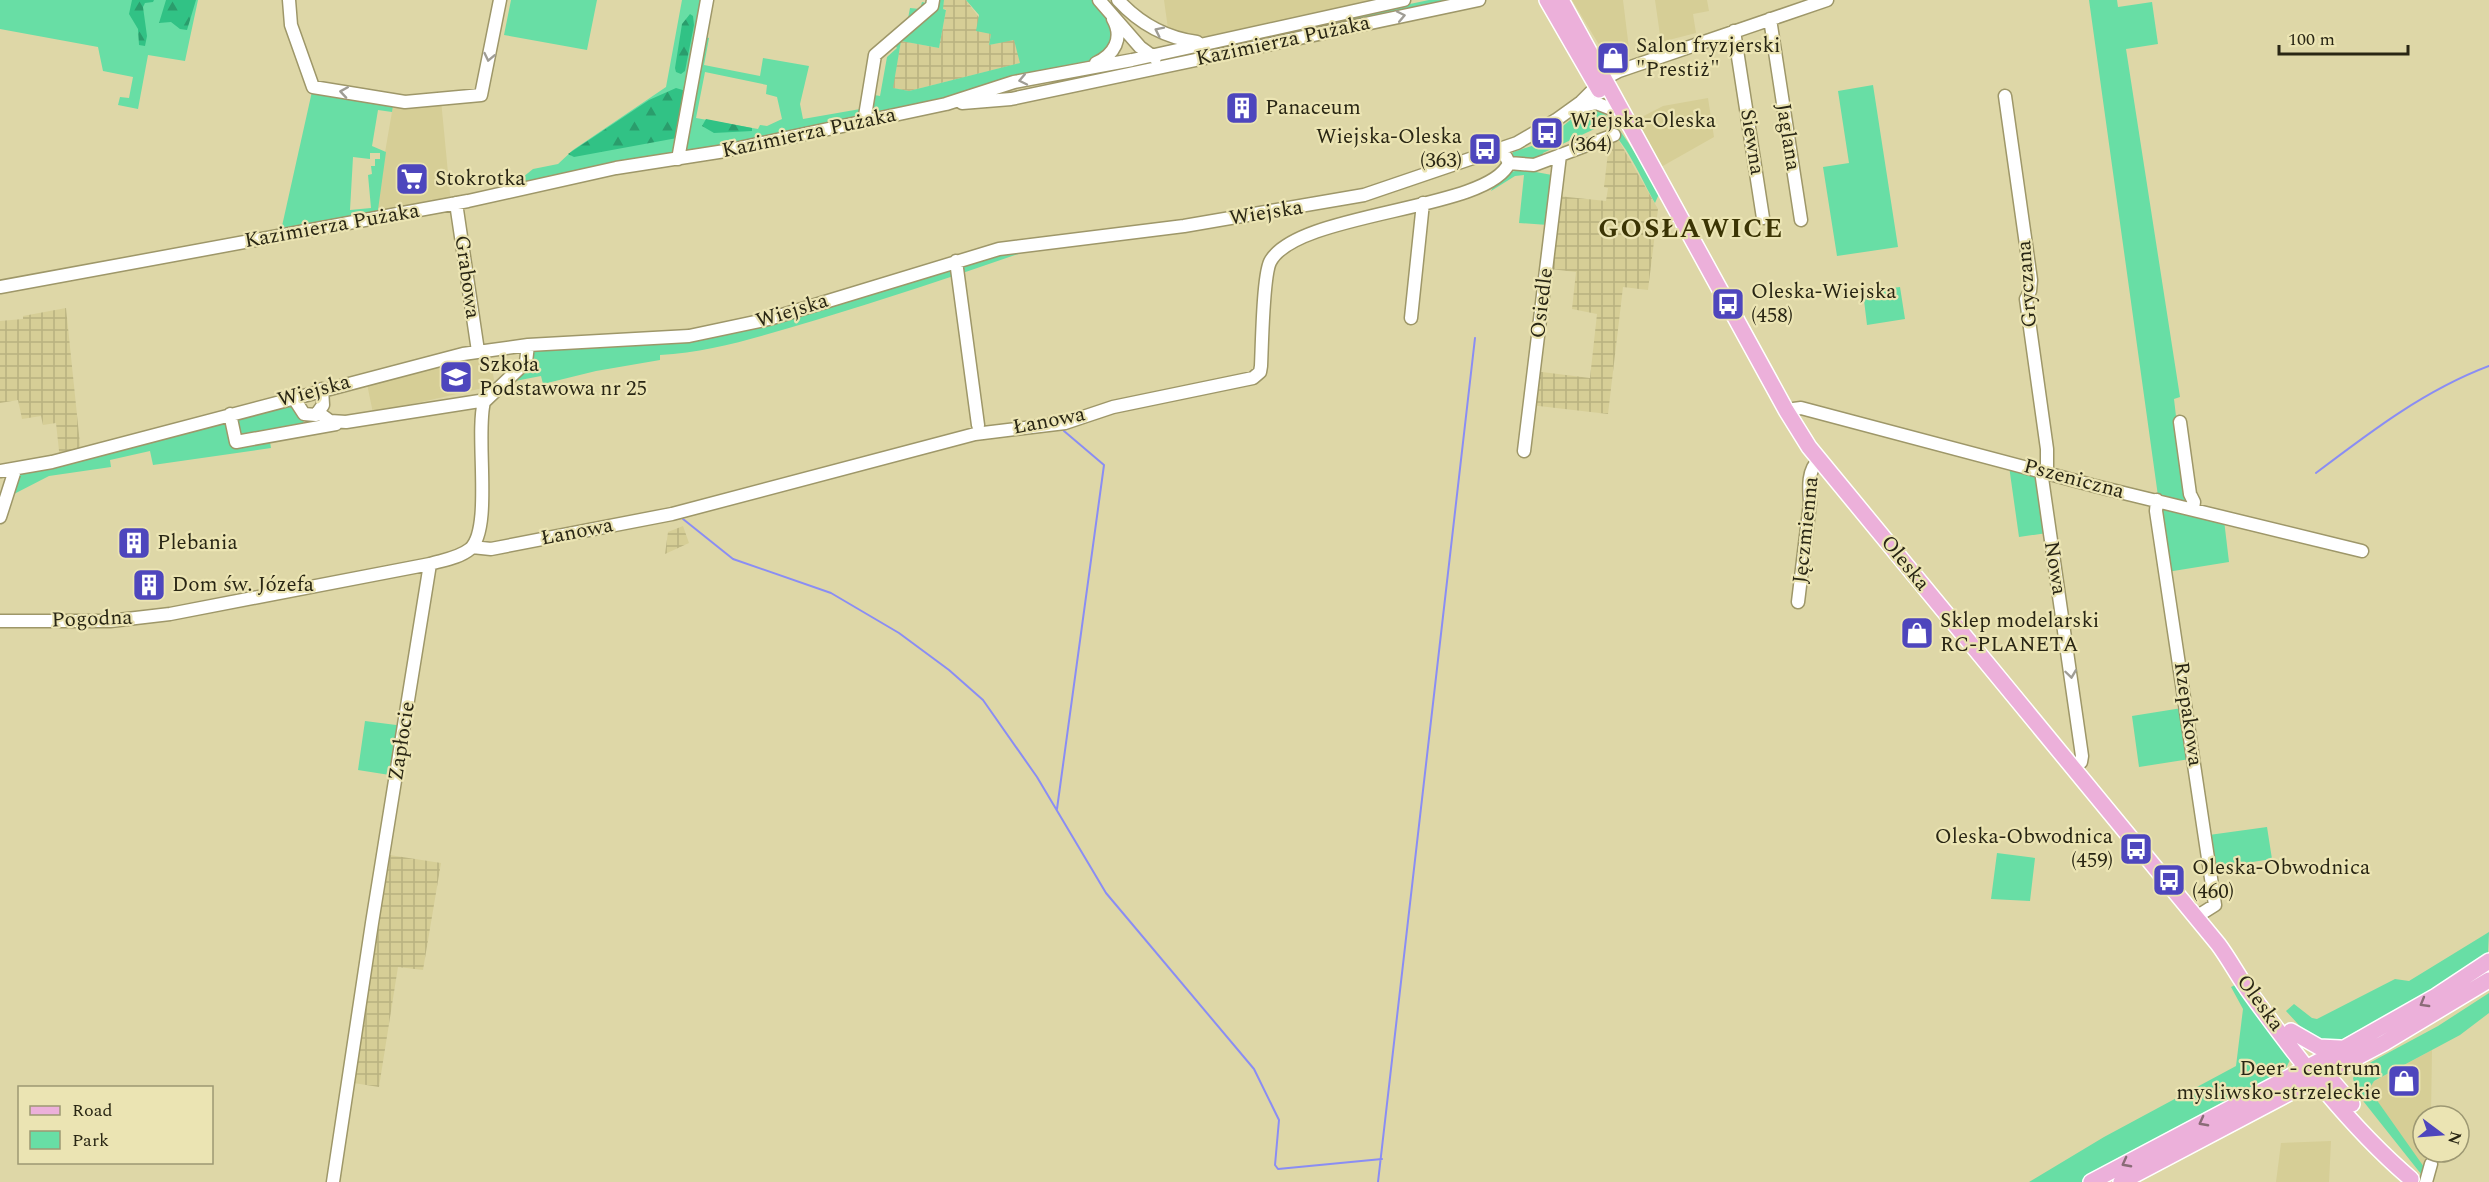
<svg xmlns="http://www.w3.org/2000/svg" width="2489" height="1182" font-family="Spectral,serif">
	<style>
		.built { fill: #d6ce96 }
		.industrial { fill: url(#industrial-grid) }
		.green { fill: #68dea5; fill-rule: evenodd }
		.forest { fill: url(#forest-firs) }
		.lines { fill: none; stroke-linecap: round; stroke-linejoin: round }
		.stream { stroke: #8a8df4; stroke-width: 2 }
		.minor-casing { stroke: #9e9769; stroke-width: 15 }
		.major-casing { stroke: #fff; stroke-width: 18 }
		.minor { stroke: #fff; stroke-width: 12 }
		.major { stroke: #ecb0da; stroke-width: 15 }
		.oneway { stroke: #9f9d95 }
		.oneway2 { stroke: #8a6b77 }
		.labels { text-anchor: middle; dominant-baseline: central; stroke-width: 4.5; stroke-linejoin: round; paint-order: stroke }
		.street-label { font-size: 21px; fill: #292614; stroke: #ebe4b3 }
		.poi-label { font-size: 21px; fill: #292614; stroke: #ebe4b3; text-anchor: start }
		.district-label { font-size: 27px; font-weight: bold; letter-spacing: 1.5px; fill: #3b3404; stroke: #ebe4b3 }
	</style>
	<defs>
		<pattern id="industrial-grid" width="8" height="8" patternUnits="userSpaceOnUse" patternTransform="scale(1.5)"><rect width="8" height="8" fill="#d6ce96"/><path d="M0 4h8M4 0v8" fill="none" stroke="#b8b180"/></pattern>
		<pattern id="forest-firs" width="22" height="20" patternUnits="userSpaceOnUse" patternTransform="scale(1.5)"><rect width="22" height="20" fill="#31c285"/><path d="M5 1l3.5 6h-7zM16 11l3.5 6h-7z" fill="#2a9d6c"/></pattern>
	</defs>
	<rect width="100%" height="100%" fill="#ded7a7"/>
	<path class="built" d="M 1164,0 L 1404,0 L 1205,43 L 1169,36 Z
		M 1572,0 L 1623,0 L 1630,57 L 1621,56 L 1612,61 L 1607,52 L 1604,53 Z
		M 1655,0 L 1707,0 L 1709,11 L 1693,14 L 1696,33 L 1661,42 Z
		M 1708,98 L 1714,137 L 1661,167 L 1636,120 L 1663,106 Z
		M 394,100 L 441,100 L 451,204 L 377,217 L 377,199 Z
		M 490,355 L 494,380 L 483,388 L 373,413 L 367,384 L 441,364 Z
		M 2432,1050 L 2431,1116 L 2423,1116 L 2423,1152 L 2431,1152 L 2433,1179 L 2426,1182 L 2421,1174 L 2425,1171 L 2369,1089 L 2373,1082 Z
		M 2331,1141 L 2329,1182 L 2276,1182 L 2281,1143 Z"/>
	<path class="industrial" d="M 944,0 L 966,0 L 991,34 L 989,45 L 1014,39 L 1021,63 L 909,91 L 892,88 L 901,41 L 939,48 L 946,9 L 942,9 Z
		M 1619,141 L 1658,209 L 1648,290 L 1623,287 L 1608,414 L 1530,405 L 1534,371 L 1590,378 L 1597,314 L 1572,309 L 1576,272 L 1550,269 L 1558,196 L 1606,201 L 1608,188 L 1604,187 L 1609,144 Z
		M 66,308 L 81,454 L 60,460 L 56,423 L 43,425 L 41,416 L 22,419 L 18,400 L 0,403 L 0,321 L 23,319 L 23,316 Z
		M 683,526 L 689,543 L 665,554 L 668,532 Z
		M 383,854 L 441,863 L 423,970 L 398,967 L 379,1087 L 347,1082 Z"/>
	<path class="green" d="M 0,0 L 198,0 L 185,61 L 148,55 L 138,109 L 118,105 L 120,97 L 129,98 L 133,77 L 103,71 L 98,47 L 0,29 Z
		M 511,0 L 597,0 L 587,50 L 504,35 Z
		M 682,0 L 707,0 L 701,36 L 709,38 L 704,65 L 760,76 L 763,58 L 809,66 L 800,104 L 803,119 L 866,108 L 869,94 L 880,96 L 887,57 L 897,48 L 892,41 L 906,29 L 910,8 L 920,9 L 922,2 L 932,4 L 933,0 L 944,0 L 943,9 L 946,10 L 939,48 L 901,41 L 893,88 L 909,91 L 1020,63 L 1014,40 L 989,45 L 991,34 L 976,31 L 979,15 L 966,0 L 1099,0 L 1118,30 L 1104,59 L 988,90 L 501,193 L 501,187 L 518,181 L 533,169 L 558,164 L 573,150 L 666,87 ZM 705,72 L 767,85 L 766,94 L 777,97 L 782,119 L 767,126 L 760,125 L 758,129 L 696,118 Z
		M 1429,0 L 1458,0 L 1187,57 L 1186,51 Z
		M 2089,0 L 2117,0 L 2118,7 L 2152,2 L 2158,44 L 2126,49 L 2180,397 L 2174,399 L 2186,502 L 2158,496 Z
		M 1873,85 L 1898,247 L 1837,256 L 1823,167 L 1849,163 L 1838,91 Z
		M 313,87 L 394,100 L 392,112 L 378,110 L 372,146 L 386,152 L 377,217 L 280,235 ZM 370,153 L 380,153 L 380,159 L 375,159 L 375,166 L 371,166 L 372,174 L 368,175 L 371,208 L 350,210 L 353,157 L 370,159 Z
		M 1595,109 C 1616,114 1648,175 1659,194 L 1655,203 C 1642,181 1625,138 1603,125 L 1543,153 L 1542,159 L 1527,162 L 1511,157 L 1513,152 L 1544,142 L 1575,116 Z
		M 1525,170 L 1552,175 L 1548,225 L 1519,223 L 1524,175 L 1515,176 L 1491,191 C 1497,178 1511,169 1525,170 Z
		M 1020,246 L 1021,253 C 953,277 885,299 816,320 C 764,335 714,352 660,355 L 660,360 L 596,371 L 543,384 L 541,376 L 515,381 L 528,345 L 674,338 Z
		M 1900,287 L 1905,319 L 1867,325 L 1863,292 Z
		M 289,404 L 304,422 L 300,427 L 269,436 L 271,448 L 153,465 L 150,451 L 110,460 L 111,467 L 49,476 L 14,494 L 15,474 Z
		M 2009,466 L 2037,475 L 2047,533 L 2019,537 Z
		M 2165,506 L 2224,520 L 2229,562 L 2167,572 L 2161,508 Z
		M 2182,708 L 2190,759 L 2139,767 L 2132,716 Z
		M 365,721 L 404,726 L 396,776 L 358,770 Z
		M 2267,827 L 2272,859 L 2213,868 L 2209,835 Z
		M 1997,853 L 2035,858 L 2030,901 L 1991,899 Z
		M 2489,932 L 2488,953 L 2428,992 L 2337,1042 L 2331,1044 L 2309,1036 L 2286,1011 L 2294,1004 L 2312,1018 L 2317,1019 L 2395,979 L 2409,981 Z
		M 2239,983 L 2291,1058 L 2279,1082 L 2091,1182 L 2029,1182 L 2104,1137 L 2236,1066 L 2243,1009 L 2231,987 Z
		M 2489,993 L 2489,1013 L 2460,1035 L 2374,1081 L 2369,1089 L 2424,1167 L 2425,1171 L 2421,1174 L 2356,1092 L 2353,1078 L 2360,1068 L 2438,1026 Z"/>
	<path class="forest" d="M 132,0 L 154,0 L 153,2 L 145,3 L 143,7 L 147,36 L 145,46 L 139,45 L 138,29 L 129,14 Z
		M 166,0 L 196,0 L 187,30 L 180,29 L 171,22 L 159,23 Z
		M 690,14 L 693,16 L 694,25 L 685,71 L 681,74 L 676,72 L 675,68 L 682,24 Z
		M 676,88 L 686,91 L 677,138 L 574,157 L 568,154 L 649,100 Z
		M 706,119 L 752,128 L 752,131 L 714,133 L 702,126 Z"/>
	<g class="lines">
		<path class="stream" d="M 2316,473 C 2370,432 2425,390 2489,366
			M 683,519 L 733,559 L 831,593 L 899,633 L 949,670 L 983,700 L 1037,777 L 1106,893 L 1254,1069 L 1279,1120 L 1275,1165 L 1278,1169 L 1382,1159
			M 1057,809 L 1104,465 L 1064,431
			M 1378,1182 L 1475,338"/>
		<g class="minor-casing">
			<path id="minor" d="M 289,0 L 291,25 L 313,87 L 405,102 L 481,95 L 500,0
				M 1099,0 L 1140,47 L 1155,58
				M 1118,0 C 1140,24 1166,38 1197,42
				M 1770,19 L 1801,220
				M 1734,31 L 1763,218
				M 1096,63 C 1114,55 1124,38 1113,19
				M 2005,96 L 2031,280 L 2030,291 L 2026,299 L 2047,449 L 2047,472
				M 962,103 L 1011,99 L 1479,0
				M 1575,108 L 1596,103 L 1609,108
				M 864,122 L 875,55 L 932,6 L 933,0
				M 1506,157 L 1509,163 L 1534,165 L 1614,135
				M 678,159 L 707,0
				M 456,203 L 478,351
				M 956,261 L 978,425
				M 0,287 L 468,201 L 616,168 L 725,151 L 946,104 L 1014,82 L 1132,60 L 1404,0
				M 1411,318 L 1423,203
				M 293,397 L 304,414 L 316,415 L 323,405 L 322,389
				M 1786,410 L 1801,408 L 2095,486 L 2362,551
				M 319,413 L 330,421 L 346,422 L 486,400
				M 230,414 L 236,442 L 336,424
				M 2180,422 L 2190,494 L 2194,502 L 2193,509
				M 1524,451 L 1560,155
				M 0,471 L 52,462 L 463,354 L 528,345 L 689,336 L 769,319 L 999,249 L 1184,226 L 1364,195 L 1517,143 L 1556,120 L 1581,102 L 1604,79 L 1619,71 L 1827,0
				M 2041,471 L 2082,756 L 2081,762 L 2073,769
				M 2157,500 L 2156,511 L 2215,905 L 2196,917
				M 0,517 L 15,470
				M 472,547 L 491,549 L 672,514 L 975,434 L 1065,423 L 1113,407 L 1253,378 L 1260,372 L 1261,366 C 1262,345 1263,277 1270,262 C 1296,211 1489,211 1509,163
				M 1798,602 L 1810,503 C 1809,489 1807,470 1819,460
				M 0,621 L 110,621 L 170,614 L 430,564
				M 333,1182 L 372,923 L 430,564 C 443,560 459,558 470,549 C 493,529 475,435 484,402 L 526,362 L 528,345
				M 2426,1182 L 2431,1164"/>
		</g>
		<g class="major-casing">
			<path id="major" d="M 1547,0 L 1599,90
				M 1561,0 L 1786,410 L 1809,447 L 2218,944 C 2230,960 2239,978 2251,994 C 2298,1059 2350,1127 2411,1179
				M 2291,1031 L 2319,1047 L 2340,1048
				M 2321,1068 L 2352,1104
				M 2091,1182 L 2346,1047 L 2436,996 L 2489,961
				M 2121,1182 L 2384,1043 L 2489,980"/>
		</g>
		<use href="#minor" class="minor"/>
		<use href="#major" class="major"/>
	</g>
	<defs><path id="oneway-chevron" d="M-2-3.5L2.5 0L-2 3.5" fill="none" stroke-width="1.6" stroke-linecap="round" stroke-linejoin="round" transform="scale(1.5)"/></defs>
	<g class="oneway">
		<use href="#oneway-chevron" transform="translate(1401 16) rotate(-12)"/>
		<use href="#oneway-chevron" transform="translate(1159 31) rotate(-154)"/>
		<use href="#oneway-chevron" transform="translate(489 57) rotate(102)"/>
		<use href="#oneway-chevron" transform="translate(1023 80) rotate(168)"/>
		<use href="#oneway-chevron" transform="translate(344 92) rotate(-171)"/>
		<use href="#oneway-chevron" transform="translate(2071 674) rotate(82)"/>
	</g>
	<g class="oneway2">
		<use href="#oneway-chevron" transform="translate(2424 1003) rotate(150)"/>
		<use href="#oneway-chevron" transform="translate(2203 1122) rotate(152)"/>
		<use href="#oneway-chevron" transform="translate(2126 1163) rotate(152)"/>
	</g>
	<defs>
		<g id="shop-square" transform="scale(1.725)"><rect x="-9" y="-9" width="18" height="18" rx="4" fill="#4e46bd" stroke="#ebe4b3"/><path d="M-5-2.5h2.3a2.7 3.5 0 0 1 5.4 0H5L5.5 6h-11ZM-1.5-2.5h3a1.5 2.3 0 0 0-3 0Z" fill="#fff"/></g>
		<g id="building-square" transform="scale(1.725)"><rect x="-9" y="-9" width="18" height="18" rx="4" fill="#4e46bd" stroke="#ebe4b3"/><path d="M-4-6H4V6H1V3H-1V6H-4ZM-2.5-4.3h1.7v1.8h-1.7ZM.8-4.3h1.7v1.8H.8ZM-2.5-1h1.7V.8h-1.7ZM.8-1h1.7V.8H.8Z" fill="#fff"/></g>
		<g id="bus-square" transform="scale(1.725)"><rect x="-9" y="-9" width="18" height="18" rx="4" fill="#4e46bd" stroke="#ebe4b3"/><path d="M-5-6H5V4H4V6H2V4H-2V6H-4V4H-5ZM-3.5-4V0h7V-4ZM-3.5 1.2v1.5H-2V1.2ZM2 1.2v1.5H3.5V1.2Z" fill="#fff"/></g>
		<g id="supermarket-square" transform="scale(1.725)"><rect x="-9" y="-9" width="18" height="18" rx="4" fill="#4e46bd" stroke="#ebe4b3"/><path d="M-6-5.5h2.5l.6 2H6L4.5 2H-2.5L-4.4-4H-6ZM-1.5 3.2a1.3 1.3 0 1 0 .1 0ZM3 3.2a1.3 1.3 0 1 0 .1 0Z" fill="#fff"/></g>
		<g id="school-square" transform="scale(1.725)"><rect x="-9" y="-9" width="18" height="18" rx="4" fill="#4e46bd" stroke="#ebe4b3"/><path d="M0-5L7-2L0 1L-7-2ZM-4 1L0 2.5L4 1V4Q0 6-4 4Z" fill="#fff"/></g>
	</defs>
	<g fill-rule="evenodd">
		<use href="#shop-square" x="1613" y="58"/>
		<use href="#building-square" x="1242" y="108"/>
		<use href="#bus-square" x="1547" y="133"/>
		<use href="#bus-square" x="1485" y="149"/>
		<use href="#supermarket-square" x="412" y="179"/>
		<use href="#bus-square" x="1728" y="304"/>
		<use href="#school-square" x="456" y="377"/>
		<use href="#building-square" x="134" y="543"/>
		<use href="#building-square" x="149" y="585"/>
		<use href="#shop-square" x="1917" y="633"/>
		<use href="#bus-square" x="2136" y="849"/>
		<use href="#bus-square" x="2169" y="880"/>
		<use href="#shop-square" x="2404" y="1081"/>
	</g>
	<g class="labels">
		<g class="street-label">
			<text transform="translate(1283 41) rotate(-12)">Kazimierza Pużaka</text>
			<text transform="translate(809 133) rotate(-12)">Kazimierza Pużaka</text>
			<text transform="translate(1788 137) rotate(81)">Jaglana</text>
			<text transform="translate(1752 142) rotate(81)">Siewna</text>
			<text transform="translate(1266 213) rotate(-9)">Wiejska</text>
			<text transform="translate(332 226) rotate(-10)">Kazimierza Pużaka</text>
			<text transform="translate(467 277) rotate(82)">Grabowa</text>
			<text transform="translate(2027 284) rotate(-94)">Gryczana</text>
			<text transform="translate(1542 303) rotate(-83)">Osiedle</text>
			<text transform="translate(792 311) rotate(-17)">Wiejska</text>
			<text transform="translate(314 391) rotate(-15)">Wiejska</text>
			<text transform="translate(1049 421) rotate(-11)">Łanowa</text>
			<text transform="translate(2074 479) rotate(15)">Pszeniczna</text>
			<text transform="translate(1806 530) rotate(-84)">Jęczmienna</text>
			<text transform="translate(577 532) rotate(-11)">Łanowa</text>
			<text transform="translate(1905 563) rotate(51)">Oleska</text>
			<text transform="translate(2055 568) rotate(81)">Nowa</text>
			<text transform="translate(92 619) rotate(-2)">Pogodna</text>
			<text transform="translate(2188 714) rotate(82)">Rzepakowa</text>
			<text transform="translate(402 741) rotate(-81)">Zapłocie</text>
			<text transform="translate(2260 1003) rotate(54)">Oleska</text>
		</g>
		<g class="poi-label">
			<text x="1636" y="46">Salon fryzjerski<tspan x="1636" dy="24">"Prestiż"</tspan></text>
			<text x="1265" y="108">Panaceum</text>
			<text x="1570" y="121">Wiejska-Oleska<tspan x="1570" dy="24">(364)</tspan></text>
			<text x="1462" y="137" text-anchor="end">Wiejska-Oleska<tspan x="1462" dy="24">(363)</tspan></text>
			<text x="435" y="179">Stokrotka</text>
			<text x="1751" y="292">Oleska-Wiejska<tspan x="1751" dy="24">(458)</tspan></text>
			<text x="479" y="365">Szkoła<tspan x="479" dy="24">Podstawowa nr 25</tspan></text>
			<text x="157" y="543">Plebania</text>
			<text x="172" y="585">Dom św. Józefa</text>
			<text x="1940" y="621">Sklep modelarski<tspan x="1940" dy="24">RC-PLANETA</tspan></text>
			<text x="2113" y="837" text-anchor="end">Oleska-Obwodnica<tspan x="2113" dy="24">(459)</tspan></text>
			<text x="2192" y="868">Oleska-Obwodnica<tspan x="2192" dy="24">(460)</tspan></text>
			<text x="2381" y="1069" text-anchor="end">Deer - centrum<tspan x="2381" dy="24">mysliwsko-strzeleckie</tspan></text>
		</g>
		<g class="district-label">
			<text x="1691" y="229">GOSŁAWICE</text>
		</g>
	</g>
	<rect x="18" y="1086" width="195" height="78" fill="#ebe4b3" stroke="#9d9873" stroke-width="1.5"/>
	<rect x="30" y="1106" width="30" height="9" fill="#ecb0da" stroke="#9d9873" stroke-width="1.5"/>
	<text x="72" y="1116" font-size="18" fill="#292614">Road</text>
	<rect x="30" y="1131" width="30" height="18" fill="#68dea5" stroke="#9d9873" stroke-width="1.5"/>
	<text x="72" y="1146" font-size="18" fill="#292614">Park</text>
	<g transform="translate(2441 1134) rotate(106)"><circle r="28" fill="#ebe4b3" stroke="#9d9873" stroke-width="1.5"/>
	<path d="M0-4.5L10 22L0 15L-10 22Z" fill="#4e46bd"/>
	<text y="-9" font-size="16" font-weight="bold" text-anchor="middle" fill="#292614">N</text>
	</g>
	<path d="M2279 45v9h129v-9" fill="none" stroke="#292614" stroke-width="3"/>
	<text x="2288" y="45" font-size="18" fill="#292614" stroke="#ebe4b3" stroke-width="4.5" paint-order="stroke">100 m</text>
</svg>
